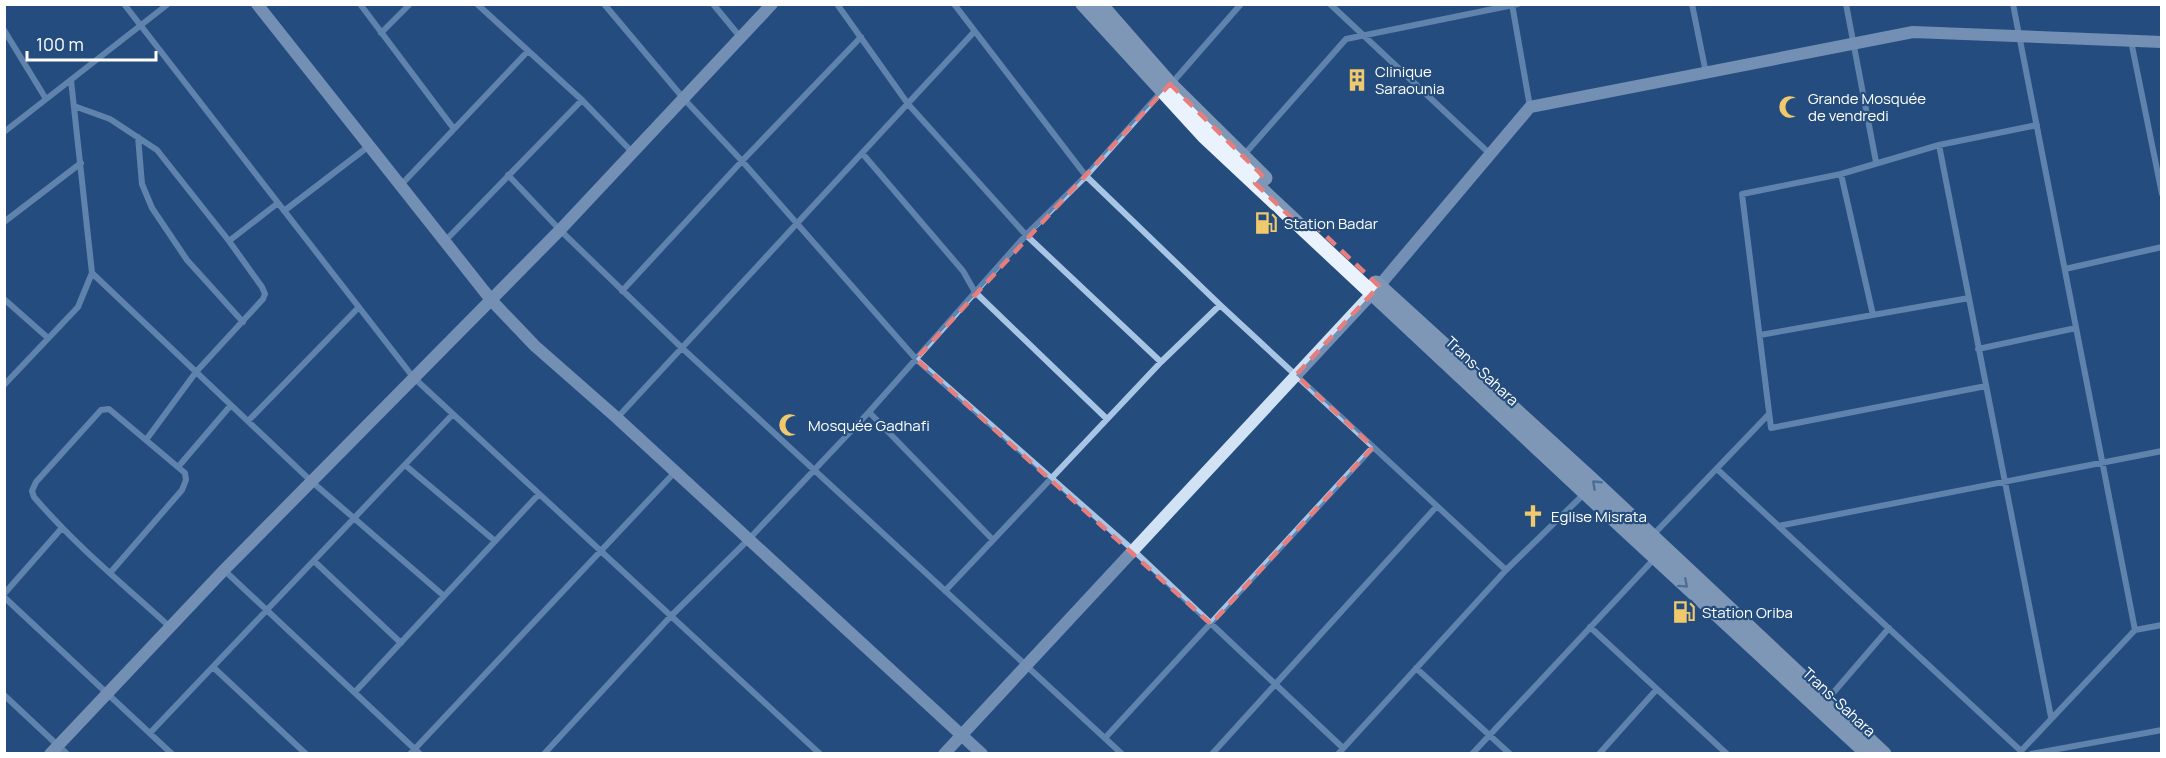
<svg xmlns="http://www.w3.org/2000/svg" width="2166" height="758" font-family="Manrope,sans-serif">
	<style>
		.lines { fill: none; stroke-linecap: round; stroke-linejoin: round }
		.street { stroke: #a9c5e6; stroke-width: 6 }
		.secondary { stroke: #d2e2f5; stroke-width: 12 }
		.primary { stroke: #eaf2fd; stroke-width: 15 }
		.oneway { stroke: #7d97b7 }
		.marked { fill: none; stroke: #e67e7e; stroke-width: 4.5; stroke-dasharray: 12 8; stroke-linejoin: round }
		.labels { text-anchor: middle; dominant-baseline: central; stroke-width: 4.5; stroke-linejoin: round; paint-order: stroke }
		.poi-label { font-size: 15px; fill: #fff; stroke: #244d7e; text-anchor: start }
		.street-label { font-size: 15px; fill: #fff; stroke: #244d7e }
	</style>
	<rect width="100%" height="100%" fill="#244d7e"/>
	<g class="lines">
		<path class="street" d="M 124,4 L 413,377 L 820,754
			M 360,4 L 454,129
			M 477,4 L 582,100 L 633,153
			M 604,4 L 684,99 L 742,161 L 916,359 L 1133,550 L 1343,748
			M 713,4 L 741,38
			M 837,4 L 908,104 L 1026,235 L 1161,362
			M 954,4 L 1086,176 L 1220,305 L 1506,570
			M 1330,4 L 1490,154
			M 1512,4 L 1530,107
			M 1692,4 L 1706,73
			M 1846,4 L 1876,162
			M 2013,4 L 2135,630
			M 4,30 L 46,99
			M 381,33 L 410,4
			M 2131,41 L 2162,194
			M 71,80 L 92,273 L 311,481 L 444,596
			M 1172,83 L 1241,4
			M 74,106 L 110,119 L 157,150 L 229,241
			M 4,132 L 168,4
			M 138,137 L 142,184 L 152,208 L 187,260 L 243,322
			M 1939,145 L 2051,717
			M 862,153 L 963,271 L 975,292 L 1107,419
			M 1242,157 L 1346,39 L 1518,4
			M 1841,174 L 1873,315
			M 508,175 L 560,230 L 682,348 L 1122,754
			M 401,185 L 528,51
			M 284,211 L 369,146
			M 4,222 L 81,163
			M 445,241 L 582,100
			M 2065,269 L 2162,247
			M 622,291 L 742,161 L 861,37
			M 4,299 L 48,338
			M 1760,335 L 1969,298
			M 1978,349 L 2076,328
			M 4,385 L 78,307 L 92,273
			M 1986,386 L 1771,428 L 1742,194 L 1841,174 L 1939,145 L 2037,125
			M 869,412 L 993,540
			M 617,418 L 974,32
			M 248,421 L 359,307
			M 146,440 L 196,372 L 263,299 L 265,294 L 262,287 L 229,241 L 278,203
			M 405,465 L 495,541
			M 178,467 L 231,405
			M 1717,469 L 2021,751
			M 1778,526 L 2162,451
			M 1653,535 L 1769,414
			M 314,561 L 401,643
			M 224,570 L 420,754
			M 110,573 L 182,490 L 186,480 L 185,473 L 109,409 L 101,410 L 36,482 L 32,491 L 34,497 C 75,545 124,585 170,627
			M 945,591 L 1161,362 L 1220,305
			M 4,594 L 61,529
			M 4,597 L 172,754
			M 1590,627 L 1727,754
			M 213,667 L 306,754
			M 1416,668 L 1510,754
			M 355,692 L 539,494
			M 4,695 L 67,754
			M 1827,700 L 1889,628
			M 150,733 L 453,414
			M 1105,738 L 1373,447
			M 2020,752 L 2135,630 L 2162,625
			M 410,754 L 675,472
			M 544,754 L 670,617 L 749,539 L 869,412 L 1026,235 L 1086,176 L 1162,91
			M 1212,754 L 1437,506
			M 1338,754 L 1506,570 L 1585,493
			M 1472,754 L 1655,558
			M 1599,754 L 1657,689
			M 2031,754 L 2162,730"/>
		<path class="secondary" d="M 257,4 L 492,301 L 535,346 L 617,418 L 982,754
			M 50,754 L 224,570 L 560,230 L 772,4
			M 944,754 L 1379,286 L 1530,107 L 1913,32 L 2162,42"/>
		<path class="primary" d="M 1083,4 L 1204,136 L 1577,485 L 1868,754
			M 1100,4 L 1170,84 L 1265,178
			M 1376,283 L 1590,478 L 1884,754"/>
	</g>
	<defs><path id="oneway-chevron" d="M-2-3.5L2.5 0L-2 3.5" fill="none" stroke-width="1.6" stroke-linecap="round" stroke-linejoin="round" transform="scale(1.5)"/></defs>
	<g class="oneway">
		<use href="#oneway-chevron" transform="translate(1596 484) rotate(-137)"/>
		<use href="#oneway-chevron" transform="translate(1684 584) rotate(42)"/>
	</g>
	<path d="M0 0H2166V758H0ZM 1170,84 L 1262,175 L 1255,183 L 1301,227 L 1308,219 L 1379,286 L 1296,375 L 1373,447 L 1211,624 L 916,359 Z" fill="#244d7e" fill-opacity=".55" fill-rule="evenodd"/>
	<path class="marked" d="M 1170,84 L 1262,175 L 1255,183 L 1301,227 L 1308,219 L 1379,286 L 1296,375 L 1373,447 L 1211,624 L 916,359 Z"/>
	<defs>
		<g id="building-bare" transform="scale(1.8)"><path d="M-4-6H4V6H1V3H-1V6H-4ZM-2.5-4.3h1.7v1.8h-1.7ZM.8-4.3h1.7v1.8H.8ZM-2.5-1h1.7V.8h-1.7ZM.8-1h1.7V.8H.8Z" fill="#f0c86d" stroke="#244d7e" stroke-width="2.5" paint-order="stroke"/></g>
		<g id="mosque-bare" transform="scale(1.8)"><path d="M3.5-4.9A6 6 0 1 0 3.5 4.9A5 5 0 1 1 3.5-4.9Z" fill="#f0c86d" stroke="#244d7e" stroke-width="2.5" paint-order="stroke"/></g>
		<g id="fuel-bare" transform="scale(1.8)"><path d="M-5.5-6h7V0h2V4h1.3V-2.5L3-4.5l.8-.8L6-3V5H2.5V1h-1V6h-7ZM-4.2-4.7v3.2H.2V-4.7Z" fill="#f0c86d" stroke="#244d7e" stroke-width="2.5" paint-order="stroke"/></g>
		<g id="church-bare" transform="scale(1.8)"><path d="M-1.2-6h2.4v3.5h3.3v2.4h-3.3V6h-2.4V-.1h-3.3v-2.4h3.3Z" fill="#f0c86d" stroke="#244d7e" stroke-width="2.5" paint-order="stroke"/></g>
	</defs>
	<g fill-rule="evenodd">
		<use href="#building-bare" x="1357" y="80"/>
		<use href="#mosque-bare" x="1790" y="107"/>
		<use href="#fuel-bare" x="1266" y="223"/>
		<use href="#mosque-bare" x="790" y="425"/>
		<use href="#church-bare" x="1533" y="516"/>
		<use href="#fuel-bare" x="1684" y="612"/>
	</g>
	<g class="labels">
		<g class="poi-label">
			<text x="1375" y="71">Clinique<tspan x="1375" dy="17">Saraounia</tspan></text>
			<text x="1808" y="98">Grande Mosquée<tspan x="1808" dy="17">de vendredi</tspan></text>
			<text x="1284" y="223">Station Badar</text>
			<text x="808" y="425">Mosquée Gadhafi</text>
			<text x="1551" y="516">Eglise Misrata</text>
			<text x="1702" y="612">Station Oriba</text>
		</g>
		<g class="street-label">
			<text transform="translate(1482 371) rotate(43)">Trans-Sahara</text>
			<text transform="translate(1839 702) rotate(43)">Trans-Sahara</text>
		</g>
	</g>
	<rect width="2166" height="758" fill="none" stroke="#ffffff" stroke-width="12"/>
	<path d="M27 51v9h129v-9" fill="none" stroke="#ffffff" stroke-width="3"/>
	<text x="36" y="51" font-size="18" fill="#ffffff" stroke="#244d7e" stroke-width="4.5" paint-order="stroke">100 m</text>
</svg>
